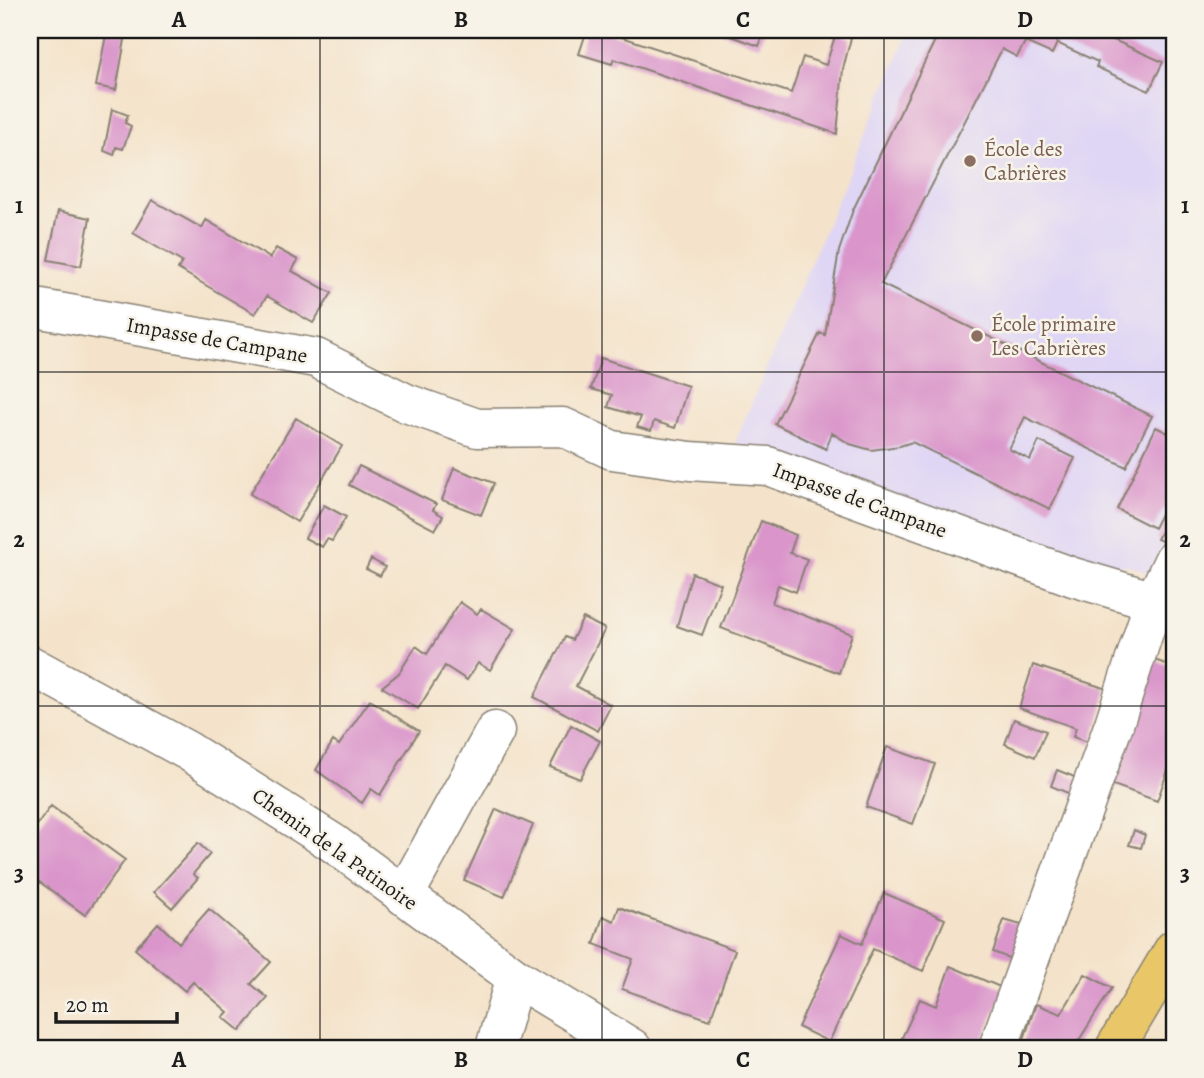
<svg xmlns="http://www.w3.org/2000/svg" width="1204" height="1078" font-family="Alegreya,serif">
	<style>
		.built { fill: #dfd5f5 }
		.building { fill: #da96cb }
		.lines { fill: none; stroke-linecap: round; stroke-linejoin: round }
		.minor-casing { stroke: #888073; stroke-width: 41 }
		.major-casing { stroke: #888073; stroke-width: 41 }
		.minor { stroke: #fff; stroke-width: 38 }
		.major { stroke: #e9c769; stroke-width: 38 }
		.grid { fill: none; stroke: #1c1c1c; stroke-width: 2; stroke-opacity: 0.55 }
		.education-dot { fill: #8d6e63; stroke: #f7f3e8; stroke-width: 2.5 }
		.labels { text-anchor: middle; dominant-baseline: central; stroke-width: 5; stroke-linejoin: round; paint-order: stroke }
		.education-label { font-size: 21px; fill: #785e54; stroke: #f7f3e8; text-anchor: start }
		.street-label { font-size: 21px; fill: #1c1c1c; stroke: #f7f3e8 }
		.neatline { fill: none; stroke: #1c1c1c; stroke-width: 2.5 }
		.grid-label { font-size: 23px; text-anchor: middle; font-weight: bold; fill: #1c1c1c }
	</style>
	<rect width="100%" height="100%" fill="#f7f3e8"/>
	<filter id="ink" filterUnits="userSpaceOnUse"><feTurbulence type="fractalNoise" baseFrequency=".0143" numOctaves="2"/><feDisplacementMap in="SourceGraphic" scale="14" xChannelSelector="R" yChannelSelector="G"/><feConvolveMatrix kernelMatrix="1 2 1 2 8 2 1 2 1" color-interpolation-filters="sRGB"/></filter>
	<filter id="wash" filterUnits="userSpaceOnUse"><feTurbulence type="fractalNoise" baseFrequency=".00686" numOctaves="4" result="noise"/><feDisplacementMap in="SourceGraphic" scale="28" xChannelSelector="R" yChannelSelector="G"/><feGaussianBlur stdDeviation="1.57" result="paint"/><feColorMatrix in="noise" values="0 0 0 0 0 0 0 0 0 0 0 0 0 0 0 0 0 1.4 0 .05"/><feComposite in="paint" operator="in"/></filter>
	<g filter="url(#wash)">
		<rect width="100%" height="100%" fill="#f4e3ca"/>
		<path class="built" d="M 909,30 L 1174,30 L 1174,526 L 1149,573 L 1128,565 L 1076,569 L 735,443 Z"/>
		<g id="blocks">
			<path class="building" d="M 107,30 L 126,34 L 116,90 L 96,86 Z
				M 587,30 L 601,30 L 791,93 L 803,57 L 826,65 L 836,33 L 851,38 L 843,69 L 837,134 L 614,59 L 612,64 L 579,54 Z
				M 714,30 L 765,30 L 759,46 Z
				M 940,30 L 1113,30 L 1109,38 L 1163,62 L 1149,91 L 1096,67 L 1098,62 L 1057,43 L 1052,54 L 1025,42 L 1017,57 L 1002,49 L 881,284 L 1152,416 L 1126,467 L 1025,417 L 1009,449 L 1030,460 L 1039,441 L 1075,458 L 1050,509 L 912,442 L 900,446 L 871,450 L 850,444 L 832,433 L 826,449 L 775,424 L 820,333 L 825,335 L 839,251 L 853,210 Z
				M 112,109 L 128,115 L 125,123 L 131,126 L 123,149 L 116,147 L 114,155 L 104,151 Z
				M 152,200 L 202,228 L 206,220 L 270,258 L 276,248 L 298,260 L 292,271 L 332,293 L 313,323 L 267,296 L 255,314 L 178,269 L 182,262 L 133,233 Z
				M 58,211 L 90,218 L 81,266 L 48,260 Z
				M 601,358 L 688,386 L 675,428 L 654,421 L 651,431 L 637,427 L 641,417 L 608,407 L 612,395 L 591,389 Z
				M 296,418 L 342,446 L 297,522 L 250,494 Z
				M 1156,427 L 1174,436 L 1174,488 L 1154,528 L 1117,509 Z
				M 359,466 L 436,504 L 433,510 L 443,516 L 435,530 L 349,485 Z
				M 454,468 L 494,483 L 481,515 L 442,500 Z
				M 324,505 L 346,517 L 332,541 L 327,539 L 322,547 L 305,538 Z
				M 761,521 L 796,535 L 790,553 L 807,559 L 796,592 L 778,585 L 772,603 L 852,634 L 839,673 L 721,628 Z
				M 1164,526 L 1173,530 L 1166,543 L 1157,539 Z
				M 30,554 L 36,556 L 30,575 Z
				M 371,559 L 385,567 L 380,576 L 366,569 Z
				M 692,573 L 721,584 L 702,635 L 677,626 Z
				M 460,602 L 477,614 L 481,609 L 515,629 L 490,670 L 478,663 L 467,680 L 445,666 L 418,709 L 382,687 L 399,673 L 416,646 L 427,654 Z
				M 583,618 L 605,629 L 576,686 L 611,705 L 598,731 L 534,697 L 565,637 L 572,640 Z
				M 1149,658 L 1174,667 L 1174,753 L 1157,801 L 1105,782 Z
				M 1033,665 L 1107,689 L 1092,744 L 1073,737 L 1076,728 L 1019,708 Z
				M 370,700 L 419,731 L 380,795 L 371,789 L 362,803 L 316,770 L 333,741 L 339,745 Z
				M 1014,719 L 1046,731 L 1035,757 L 1005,744 Z
				M 571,725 L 600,741 L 580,779 L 550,767 Z
				M 887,747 L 935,764 L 913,824 L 866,807 Z
				M 1057,770 L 1082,780 L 1075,796 L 1051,786 Z
				M 51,806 L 125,860 L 85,915 L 30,875 L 30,835 Z
				M 496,809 L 533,825 L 504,897 L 464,880 Z
				M 1134,830 L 1145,835 L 1141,848 L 1129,845 Z
				M 198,843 L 210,854 L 193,874 L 198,878 L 172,908 L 154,892 Z
				M 884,893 L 945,919 L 923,971 L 873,949 L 829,1042 L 798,1027 L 841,934 L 862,944 Z
				M 619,907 L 735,950 L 710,1020 L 622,989 L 633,959 L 594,944 L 603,916 L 614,921 Z
				M 209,909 L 271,962 L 251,984 L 268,998 L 240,1031 L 223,1017 L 228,1012 L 193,982 L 185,991 L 135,949 L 158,923 L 179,943 Z
				M 1004,920 L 1028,927 L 1016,961 L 993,952 Z
				M 950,966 L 1005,989 L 979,1048 L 891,1048 L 894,1042 L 899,1044 L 920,999 L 936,1006 Z
				M 1085,974 L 1112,988 L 1074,1048 L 1021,1048 L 1036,1004 L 1061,1014 Z"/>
		</g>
	</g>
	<g filter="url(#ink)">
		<use href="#blocks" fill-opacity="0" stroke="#888073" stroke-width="2"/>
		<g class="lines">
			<g class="minor-casing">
				<path id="minor" d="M 30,307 L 316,358 L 406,403 L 477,428 L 563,427 L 612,450 L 690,461 L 768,466 L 1073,577 L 1154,601
					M 30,665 L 188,751 L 333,843 L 515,977 L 632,1048
					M 404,896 L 495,731
					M 495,1048 L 515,977
					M 998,1048 L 1114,724 L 1154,601 L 1174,559"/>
			</g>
			<g class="major-casing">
				<path id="major" d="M 1115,1048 L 1174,949"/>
			</g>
			<use href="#minor" class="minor"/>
			<use href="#major" class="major"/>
		</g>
	</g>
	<path class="grid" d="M 320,30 L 320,1048M 602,30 L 602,1048M 884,30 L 884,1048M 30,372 L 1174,372M 30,706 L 1174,706"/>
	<g class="education-dot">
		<circle cx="970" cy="161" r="7"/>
		<circle cx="977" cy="336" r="7"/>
	</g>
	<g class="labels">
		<g class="education-label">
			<text x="984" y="149">École des<tspan x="984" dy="24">Cabrières</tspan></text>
			<text x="991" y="324">École primaire<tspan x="991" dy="24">Les Cabrières</tspan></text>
		</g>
		<g class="street-label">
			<text transform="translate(217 340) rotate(10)">Impasse de Campane</text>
			<text transform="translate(860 500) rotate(20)">Impasse de Campane</text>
			<text transform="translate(335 849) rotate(35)">Chemin de la Patinoire</text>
		</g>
	</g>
	<rect width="1204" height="1078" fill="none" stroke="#f7f3e8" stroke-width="77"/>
	<path d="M56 1012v10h121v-10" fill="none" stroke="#1c1c1c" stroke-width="3.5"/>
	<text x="66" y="1012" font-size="21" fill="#1c1c1c" stroke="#f7f3e8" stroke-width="5" paint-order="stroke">20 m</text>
	<rect x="38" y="38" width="1128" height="1002" class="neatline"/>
	<g class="grid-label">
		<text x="179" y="27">A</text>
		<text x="461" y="27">B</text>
		<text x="743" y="27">C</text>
		<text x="1025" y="27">D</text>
		<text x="19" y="213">1</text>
		<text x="1185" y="213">1</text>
		<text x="19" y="547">2</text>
		<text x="1185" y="547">2</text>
		<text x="19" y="881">3</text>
		<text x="1185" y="881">3</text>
		<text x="179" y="1067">A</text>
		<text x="461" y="1067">B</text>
		<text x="743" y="1067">C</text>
		<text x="1025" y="1067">D</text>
	</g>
</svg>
